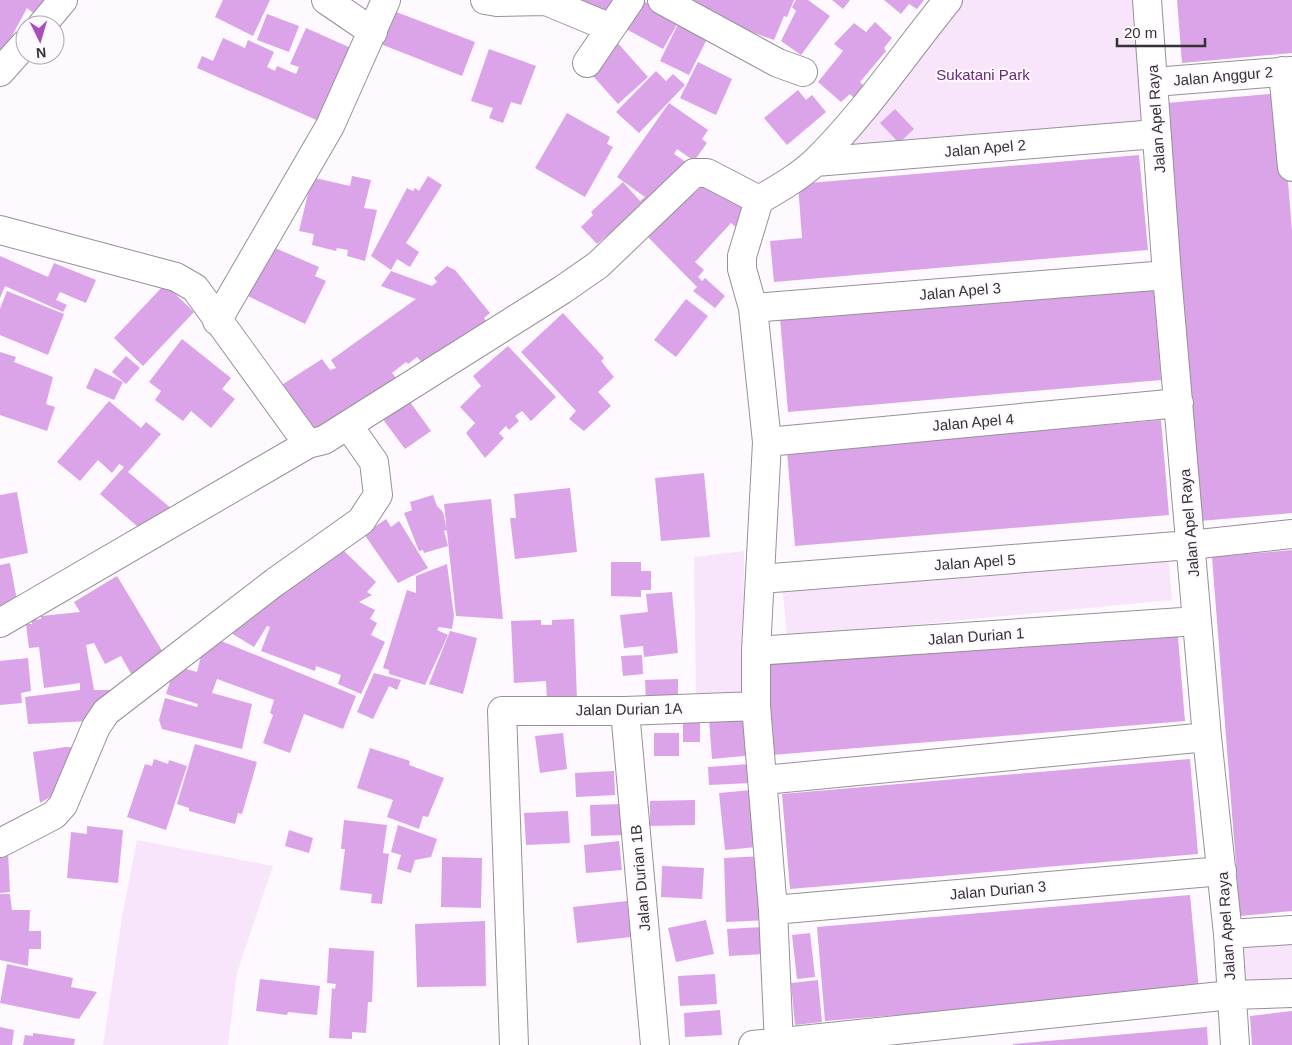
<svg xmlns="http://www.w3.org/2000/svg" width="1292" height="1045" font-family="Arial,sans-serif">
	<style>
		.green { fill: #f8e5fc }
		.building { fill: #dba3e8 }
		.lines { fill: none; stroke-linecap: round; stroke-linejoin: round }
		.street-casing { stroke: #969197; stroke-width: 30 }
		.secondary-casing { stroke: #969197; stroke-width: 30 }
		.street { stroke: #fff; stroke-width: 28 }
		.secondary { stroke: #fff; stroke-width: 28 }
		.labels { text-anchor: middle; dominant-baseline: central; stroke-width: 4; stroke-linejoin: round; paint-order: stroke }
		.park-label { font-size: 15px; fill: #6a2878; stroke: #fef8ff }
		.street-label { font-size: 15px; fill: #343235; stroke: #fef8ff }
	</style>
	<rect width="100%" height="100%" fill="#fef8ff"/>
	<path class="green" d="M 948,0 L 1147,0 L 1156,134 L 815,162 Z
		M 744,551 L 743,700 L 696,702 L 694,557 Z
		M 1168,552 L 1172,600 L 787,637 L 782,584 Z
		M 137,840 L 273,866 L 237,973 L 228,1045 L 103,1045 L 123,911 Z
		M 1292,942 L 1292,985 L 1238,990 L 1232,948 Z"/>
	<path class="building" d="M 0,0 L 44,0 L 49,4 L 37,16 L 27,8 L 0,58 Z
		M 223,0 L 270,0 L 253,36 L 215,17 Z
		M 574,0 L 618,0 L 608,18 Z
		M 642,0 L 679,21 L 663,49 L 626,29 Z
		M 685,0 L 794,0 L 787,17 L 784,16 L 774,40 L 713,18 Z
		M 796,0 L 808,0 L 830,16 L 801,55 L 781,41 L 796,11 L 792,7 Z
		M 832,0 L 850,0 L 843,9 Z
		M 884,0 L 924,0 L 917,9 L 909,4 L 901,14 Z
		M 1177,0 L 1292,0 L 1292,53 L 1182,63 Z
		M 391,10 L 475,42 L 462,76 L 378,43 Z
		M 267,14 L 299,26 L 289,52 L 257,40 Z
		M 681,18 L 710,33 L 689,75 L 660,61 Z
		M 875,22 L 892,38 L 884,48 L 886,51 L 860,82 L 864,86 L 854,98 L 850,94 L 841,102 L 818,82 L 843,51 L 834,44 L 854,23 L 866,32 Z
		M 306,28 L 360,52 L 328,125 L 197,68 L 202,56 L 213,61 L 223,38 L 245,48 L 248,40 L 274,52 L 267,67 L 275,71 L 277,66 L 296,74 L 299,67 L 290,64 Z
		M 615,40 L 648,77 L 618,104 L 585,67 Z
		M 489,49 L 536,66 L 521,105 L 511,102 L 503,123 L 489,118 L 493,108 L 471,101 Z
		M 698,62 L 732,79 L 716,115 L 680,98 Z
		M 656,71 L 666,81 L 673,74 L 685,85 L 639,133 L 616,112 Z
		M 798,90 L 806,100 L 812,95 L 826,112 L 787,145 L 764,118 Z
		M 1281,93 L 1292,231 L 1292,513 L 1200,521 L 1167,103 Z
		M 669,103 L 708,130 L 702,139 L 707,143 L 694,161 L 677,149 L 674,154 L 689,164 L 613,238 L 609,234 L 597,244 L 581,227 L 593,215 L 591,212 L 623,182 L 640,201 L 645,197 L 617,177 Z
		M 895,109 L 914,129 L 899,143 L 880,123 Z
		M 567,113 L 610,137 L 607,144 L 613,147 L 585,197 L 535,168 Z
		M 1139,155 L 1148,250 L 774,282 L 770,241 L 802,238 L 798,184 Z
		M 352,176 L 371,180 L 364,208 L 377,210 L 365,261 L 347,256 L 348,250 L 337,248 L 336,251 L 312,245 L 314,234 L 299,231 L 311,181 L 315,182 L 315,178 L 350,186 Z
		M 428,176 L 442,185 L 406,243 L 419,252 L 410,267 L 397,259 L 391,270 L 371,256 L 407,188 L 413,191 L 415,188 L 419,191 Z
		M 710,179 L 724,187 L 746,210 L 738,229 L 731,223 L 695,262 L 704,270 L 698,277 L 702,281 L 705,278 L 725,296 L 715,308 L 693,291 L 697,287 L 646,235 L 685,194 L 689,198 Z
		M 275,248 L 319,267 L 315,276 L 326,281 L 305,324 L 248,296 L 268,256 L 271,257 Z
		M 0,256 L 48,277 L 54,263 L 96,280 L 86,303 L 60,292 L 56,300 L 67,305 L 63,312 L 5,286 L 0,298 Z
		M 447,266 L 455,270 L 490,313 L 484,318 L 489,325 L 472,336 L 469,332 L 424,365 L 417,357 L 408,364 L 406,362 L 392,373 L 398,380 L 367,404 L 363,399 L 315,436 L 280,386 L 322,359 L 330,370 L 336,368 L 331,360 L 416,299 L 381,286 L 391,271 L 432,286 L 437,282 L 434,278 Z
		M 165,284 L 194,312 L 143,366 L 114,338 Z
		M 1154,286 L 1161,380 L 788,412 L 780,318 Z
		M 7,291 L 64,314 L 48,355 L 0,335 L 0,309 Z
		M 686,299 L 708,316 L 676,357 L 654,340 Z
		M 563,313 L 604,358 L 601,361 L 614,377 L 598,392 L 611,406 L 584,431 L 569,419 L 576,411 L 521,352 Z
		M 182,339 L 231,378 L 222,389 L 235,399 L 211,428 L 191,411 L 183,421 L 155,400 L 161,391 L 149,382 Z
		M 508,346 L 556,397 L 531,421 L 522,411 L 515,416 L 519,421 L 509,430 L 506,426 L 499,433 L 504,438 L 485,458 L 466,433 L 475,423 L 460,407 L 481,386 L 473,376 Z
		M 0,352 L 16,357 L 14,362 L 53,377 L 46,404 L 55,407 L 47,431 L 0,415 Z
		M 126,356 L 140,368 L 126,384 L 112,372 Z
		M 95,368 L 123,382 L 114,400 L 86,388 Z
		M 405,395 L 431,431 L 405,449 L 379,414 Z
		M 109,401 L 141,428 L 146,422 L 161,434 L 128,472 L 173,510 L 145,533 L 100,494 L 124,467 L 119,464 L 112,473 L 98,460 L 80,481 L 57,462 Z
		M 1161,420 L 1169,515 L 795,546 L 787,452 Z
		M 704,473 L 710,537 L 661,541 L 655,478 Z
		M 570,488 L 577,552 L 515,559 L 510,518 L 516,518 L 514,494 Z
		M 17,492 L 28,553 L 0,559 L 0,495 Z
		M 433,495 L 437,506 L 443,512 L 447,530 L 444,531 L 448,546 L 424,553 L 423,550 L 419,551 L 404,513 L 412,510 L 410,502 Z
		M 491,499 L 503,619 L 456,616 L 444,504 Z
		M 386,519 L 391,527 L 399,521 L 428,568 L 398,583 L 364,534 Z
		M 341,548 L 376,582 L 367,592 L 372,595 L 359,602 L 375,610 L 370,619 L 377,623 L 371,635 L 385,642 L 361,694 L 338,684 L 341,675 L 316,666 L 315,671 L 261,651 L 270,627 L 267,626 L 254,647 L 231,633 Z
		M 1292,550 L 1292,911 L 1240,916 L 1212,557 Z
		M 611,562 L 641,562 L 641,571 L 651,571 L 651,590 L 641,590 L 641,597 L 611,596 Z
		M 10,563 L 18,606 L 0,610 L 0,565 Z
		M 447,564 L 454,616 L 452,629 L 439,627 L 437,630 L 448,635 L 425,685 L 389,674 L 389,670 L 383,668 L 407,590 L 416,593 L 416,576 Z
		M 117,576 L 164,654 L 134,679 L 121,656 L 105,664 L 94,643 L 86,645 L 94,690 L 120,690 L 91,721 L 28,724 L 25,697 L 80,690 L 80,683 L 44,688 L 39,647 L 29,648 L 26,624 L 32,624 L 32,620 L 41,619 L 41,616 L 80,612 L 74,602 Z
		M 672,592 L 678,653 L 644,657 L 643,646 L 624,648 L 620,615 L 648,612 L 646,594 Z
		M 574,619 L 577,700 L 547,701 L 546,681 L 514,683 L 511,621 L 541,620 L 541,625 L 552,625 L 552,620 Z
		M 1177,626 L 1185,721 L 772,755 L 764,660 Z
		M 450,631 L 477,638 L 463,694 L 429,684 Z
		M 214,638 L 356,696 L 343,729 L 304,714 L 290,753 L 263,743 L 273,715 L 270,713 L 274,700 L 217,679 L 212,693 L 252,704 L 242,749 L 162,729 L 159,720 L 165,698 L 197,707 L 198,704 L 166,694 L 175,666 L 197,672 L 203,648 L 210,650 Z
		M 642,655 L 643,674 L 623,676 L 621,656 Z
		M 28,658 L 31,691 L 21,693 L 22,703 L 0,705 L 0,661 Z
		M 374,673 L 401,680 L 397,690 L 389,686 L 373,719 L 357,712 Z
		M 678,679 L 678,699 L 646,700 L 645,680 Z
		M 749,715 L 753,755 L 712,759 L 709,719 Z
		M 683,718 L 700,719 L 700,742 L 683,742 Z
		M 563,733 L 567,769 L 540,773 L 535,736 Z
		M 654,733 L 679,733 L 679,756 L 654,756 Z
		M 195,744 L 257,762 L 242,814 L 238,813 L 235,824 L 189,811 L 189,808 L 177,804 Z
		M 65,747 L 82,748 L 70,785 L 40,803 L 33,752 Z
		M 370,748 L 410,761 L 409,765 L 444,778 L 428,817 L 423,816 L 419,829 L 387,817 L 393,800 L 357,788 Z
		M 154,759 L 168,764 L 169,760 L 187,766 L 166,830 L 127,817 L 145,764 L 152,766 Z
		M 1190,759 L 1198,854 L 790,889 L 782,794 Z
		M 750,764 L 751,783 L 709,785 L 708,767 Z
		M 614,771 L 615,795 L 576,797 L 575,773 Z
		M 752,790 L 757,847 L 725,850 L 719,793 Z
		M 695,800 L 695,825 L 650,826 L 650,801 Z
		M 623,804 L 624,835 L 591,836 L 590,805 Z
		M 568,811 L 570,843 L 526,845 L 524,813 Z
		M 344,820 L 387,825 L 383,853 L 389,854 L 382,904 L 371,903 L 372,894 L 340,890 L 345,849 L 341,849 Z
		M 398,825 L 437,839 L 431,857 L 415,860 L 411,873 L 397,869 L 401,855 L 391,852 Z
		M 87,826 L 123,830 L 118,883 L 67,878 L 71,832 L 87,834 Z
		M 289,830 L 313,838 L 309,853 L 285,846 Z
		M 619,841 L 622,870 L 586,873 L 584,845 Z
		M 8,851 L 10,892 L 0,893 L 0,852 Z
		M 766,856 L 768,920 L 726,922 L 724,858 Z
		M 442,857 L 482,858 L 481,908 L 441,907 Z
		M 662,866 L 704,868 L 702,899 L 661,897 Z
		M 0,894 L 10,894 L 12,910 L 30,910 L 29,931 L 41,931 L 41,949 L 29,949 L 28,966 L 0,960 Z
		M 1190,895 L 1199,990 L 825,1021 L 817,927 Z
		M 627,901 L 631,937 L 577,943 L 573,907 Z
		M 706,920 L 714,954 L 676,962 L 668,928 Z
		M 485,921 L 486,986 L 417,987 L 415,924 Z
		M 763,927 L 765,954 L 729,956 L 727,929 Z
		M 810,933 L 815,977 L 797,979 L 792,935 Z
		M 329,948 L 374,951 L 372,1002 L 368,1002 L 366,1033 L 352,1032 L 352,1039 L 329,1038 L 332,988 L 335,989 L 336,984 L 327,983 Z
		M 7,964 L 73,978 L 71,987 L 97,992 L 79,1019 L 0,1003 Z
		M 715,974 L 717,1004 L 680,1006 L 678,976 Z
		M 260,979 L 320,986 L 317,1015 L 288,1012 L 287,1015 L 256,1011 Z
		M 818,980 L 822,1022 L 795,1025 L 791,983 Z
		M 720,1010 L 722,1035 L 685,1037 L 684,1013 Z
		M 1292,1011 L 1292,1045 L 1252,1045 L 1250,1016 Z
		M 0,1027 L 14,1030 L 12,1045 L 0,1045 Z
		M 1207,1027 L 1208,1045 L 1013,1045 L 1013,1044 Z
		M 33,1033 L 75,1039 L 74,1045 L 23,1045 L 25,1035 L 33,1036 Z"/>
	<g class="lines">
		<g class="street-casing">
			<path id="street" d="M 326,0 L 373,32
				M 485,0 L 497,2 L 546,1 L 611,28
				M 662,0 L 778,63 L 803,72
				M 1147,0 L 1167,275 L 1207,737 L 1228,934 L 1235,1045
				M 587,63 L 630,0
				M 1283,71 L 1292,167
				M 1154,82 L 1292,71
				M 815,162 L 1156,134
				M 0,230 L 176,277 L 195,288 L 308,444 L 324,440 L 562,290 L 598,265 L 694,173 L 707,173 L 759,200
				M 753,308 L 1167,275
				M 217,321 L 330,126 L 386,0
				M 767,442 L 1179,403
				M 760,579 L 1190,545 L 1292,534
				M 0,623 L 308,444
				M 756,651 L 1197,621
				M 625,711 L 655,1045
				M 764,780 L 1207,737
				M 0,843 L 54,815 L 63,805 L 96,727 L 106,712 L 275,582 L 361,521 L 378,495 L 374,462 L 348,425
				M 773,910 L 1222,871
				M 1228,934 L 1292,930
				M 514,1045 L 502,711 L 625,711 L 756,706
				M 753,1045 L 1231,995 L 1292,993
				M 779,1045 L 773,910 L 756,706 L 756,651 L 767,442 L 753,308 L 742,269 L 742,256 L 759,200 C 778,189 799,177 815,162 C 865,113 904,54 948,0"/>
		</g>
		<g class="secondary-casing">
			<path id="secondary" d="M 42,25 L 63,0
				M 0,72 L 25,44"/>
		</g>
		<use href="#street" class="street"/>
		<use href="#secondary" class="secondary"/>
	</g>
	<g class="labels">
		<g class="park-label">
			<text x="983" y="74">Sukatani Park</text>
		</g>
		<g class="street-label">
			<text transform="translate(1223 76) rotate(-5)">Jalan Anggur 2</text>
			<text transform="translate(1156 119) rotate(-94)">Jalan Apel Raya</text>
			<text transform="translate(985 148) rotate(-5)">Jalan Apel 2</text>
			<text transform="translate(960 291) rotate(-5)">Jalan Apel 3</text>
			<text transform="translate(973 422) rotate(-5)">Jalan Apel 4</text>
			<text transform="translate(1189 523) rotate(-95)">Jalan Apel Raya</text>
			<text transform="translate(975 562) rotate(-4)">Jalan Apel 5</text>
			<text transform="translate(976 636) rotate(-4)">Jalan Durian 1</text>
			<text transform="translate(629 709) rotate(-1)">Jalan Durian 1A</text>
			<text transform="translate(640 878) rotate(-95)">Jalan Durian 1B</text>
			<text transform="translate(998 890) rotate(-5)">Jalan Durian 3</text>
			<text transform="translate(1226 926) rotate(-94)">Jalan Apel Raya</text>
		</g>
	</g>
	<g transform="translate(40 40) rotate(175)"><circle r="24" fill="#fef8ff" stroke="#ada9ae"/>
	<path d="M0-4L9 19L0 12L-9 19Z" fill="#a84fbc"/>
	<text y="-8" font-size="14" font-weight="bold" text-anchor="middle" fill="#343235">N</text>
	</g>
	<path d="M1117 38v8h88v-8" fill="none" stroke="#343235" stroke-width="2.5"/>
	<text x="1124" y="38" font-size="15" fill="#343235" stroke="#fef8ff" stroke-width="4" paint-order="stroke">20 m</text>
</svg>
